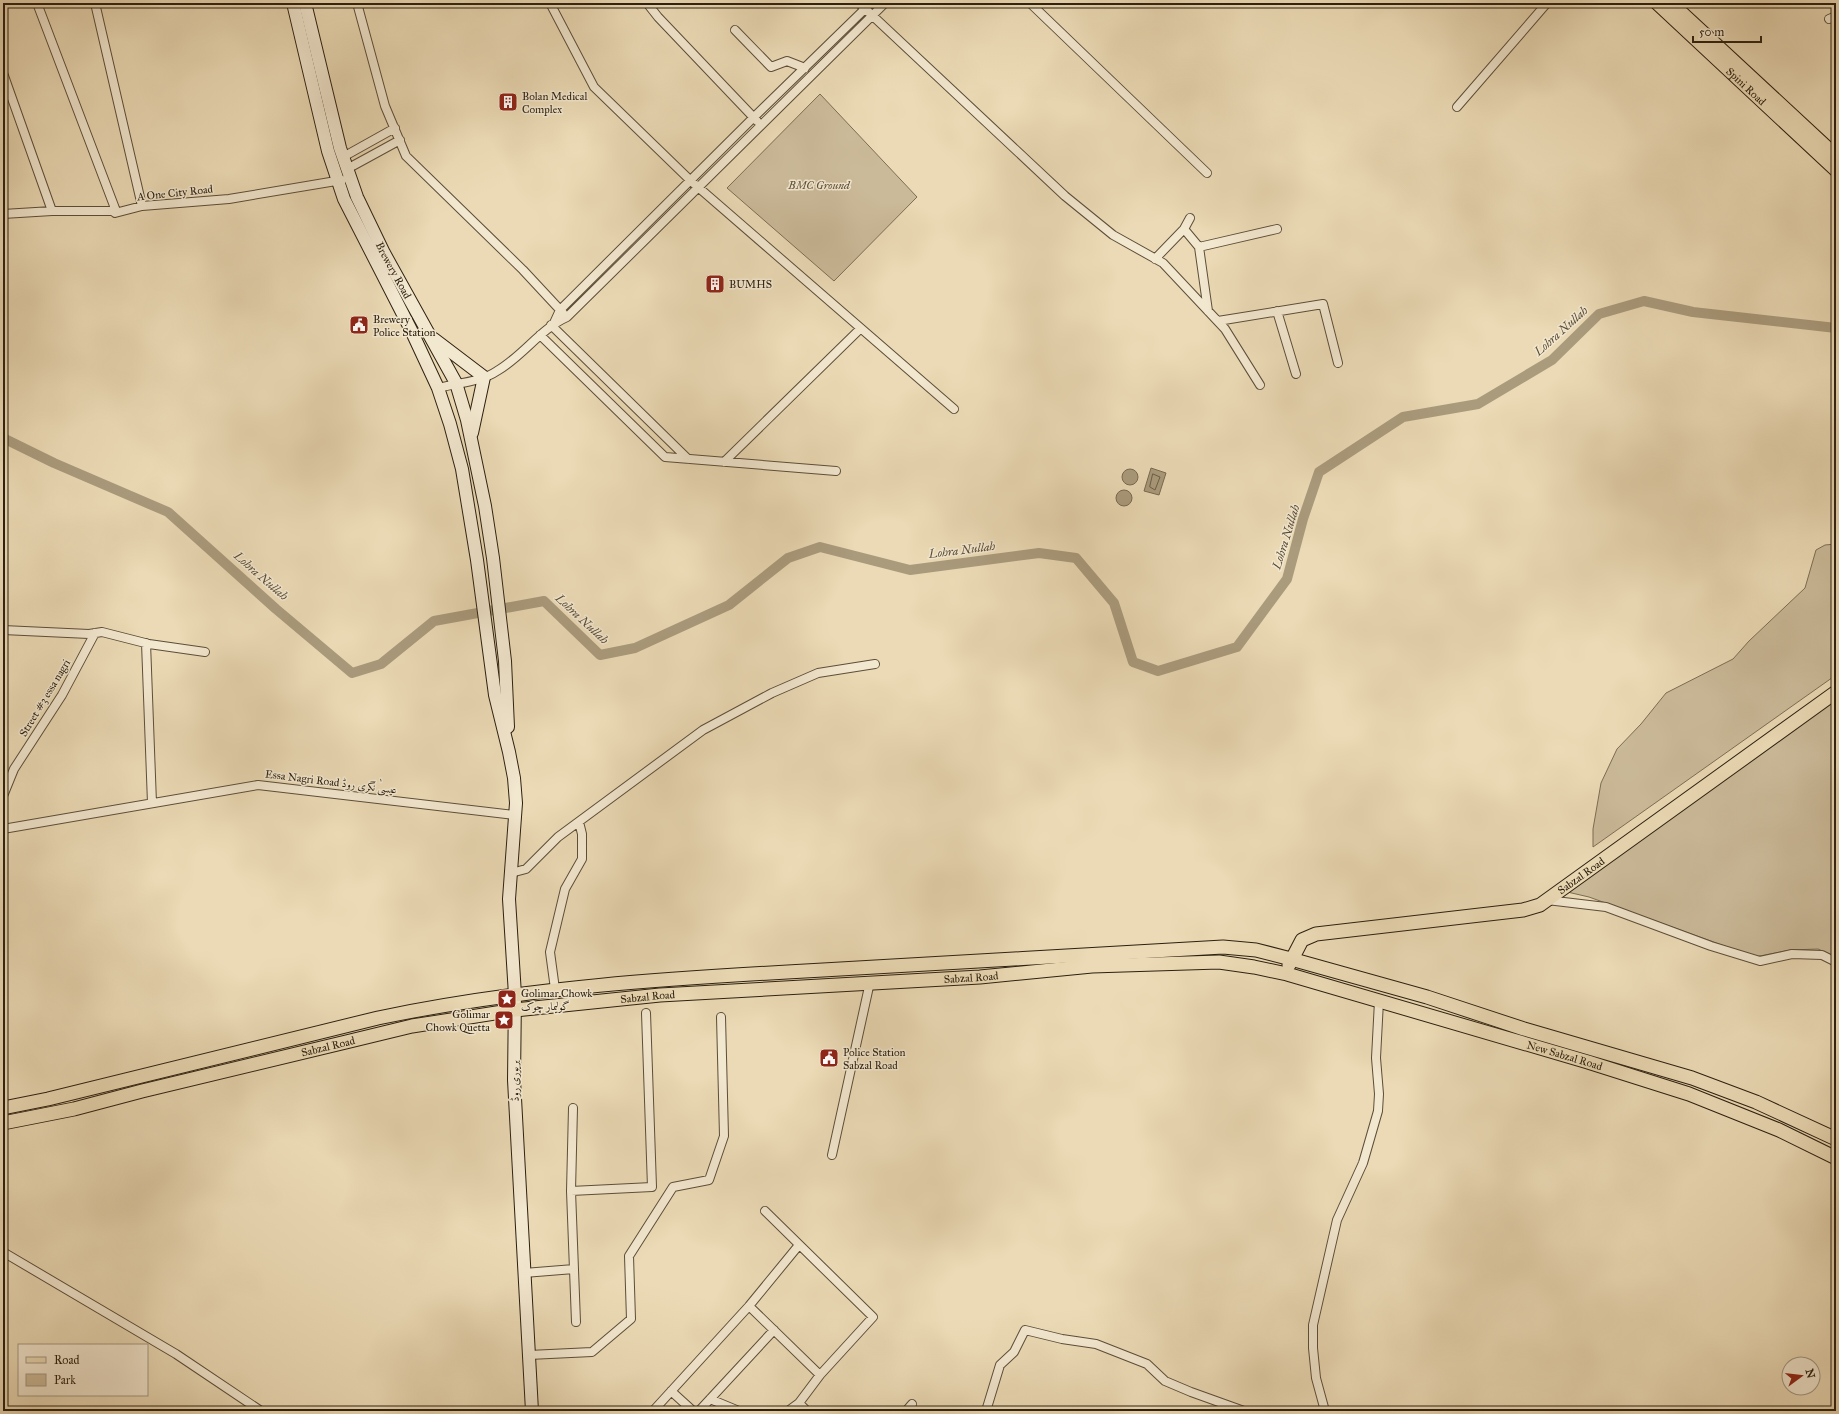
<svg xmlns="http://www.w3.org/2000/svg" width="1839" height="1414" font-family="'IM FELL Great Primer',Amiri,serif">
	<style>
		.green { fill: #cbba99; stroke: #7c6d54 }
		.water { fill: #aa9b7d; stroke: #786a51 }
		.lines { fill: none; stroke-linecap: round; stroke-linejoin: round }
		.shore { stroke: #6b5e46; stroke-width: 1 }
		.canal { stroke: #aa9b7d; stroke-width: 10 }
		.street-casing { stroke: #5c4e39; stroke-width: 10 }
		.secondary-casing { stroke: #2c2010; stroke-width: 14 }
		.primary-casing { stroke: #2c2010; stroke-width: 15 }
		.street { stroke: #f2e7cf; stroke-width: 8 }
		.secondary { stroke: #f2e7cf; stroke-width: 12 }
		.primary { stroke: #ebdab5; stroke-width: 13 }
		.labels { text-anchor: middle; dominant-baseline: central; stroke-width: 3; stroke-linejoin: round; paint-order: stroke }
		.street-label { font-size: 11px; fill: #2c2010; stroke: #f2e7cf }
		.poi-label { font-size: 11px; fill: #2c2010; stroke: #f2e7cf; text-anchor: start }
		.park-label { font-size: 11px; font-style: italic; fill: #5c4e39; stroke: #f2e7cf }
		.water-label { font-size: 12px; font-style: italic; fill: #584b36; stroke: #f2e7cf }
	</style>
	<rect width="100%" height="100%" fill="#ebdab5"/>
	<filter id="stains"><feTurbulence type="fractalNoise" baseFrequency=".005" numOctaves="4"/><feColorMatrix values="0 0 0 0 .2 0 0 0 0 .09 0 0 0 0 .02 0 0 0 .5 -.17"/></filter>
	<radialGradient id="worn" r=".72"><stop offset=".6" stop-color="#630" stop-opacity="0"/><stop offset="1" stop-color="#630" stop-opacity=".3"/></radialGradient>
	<path class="green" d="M 820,94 L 917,197 L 834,281 L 727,188 Z
		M 1836,544 L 1836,675 L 1593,847 L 1593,829 L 1601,783 L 1617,749 L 1641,724 L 1666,693 L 1733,659 L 1749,641 L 1805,588 L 1816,550 L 1825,545 Z
		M 1836,691 L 1836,957 L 1818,949 L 1790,950 L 1755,957 L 1589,897 L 1563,891 Z"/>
	<path class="water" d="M 1151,468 L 1166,473 L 1159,495 L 1144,491 Z
		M1122 477a8 8 0 1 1 16 0a8 8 0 1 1-16 0Z
		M1116 498a8 8 0 1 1 16 0a8 8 0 1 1-16 0Z"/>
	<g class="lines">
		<path class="shore" d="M 1153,474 L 1160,477 L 1155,490 L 1150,487 Z"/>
		<path class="canal" d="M 3,438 L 54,463 L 168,512 L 276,609 L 352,673 L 381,664 L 434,621 L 544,601 L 600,655 L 635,648 L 729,605 L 788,558 L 820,547 L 910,570 L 1039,553 L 1076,558 L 1114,603 L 1133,662 L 1158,671 L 1237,647 L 1287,579 L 1303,519 L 1319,472 L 1403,417 L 1478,404 L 1552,360 L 1599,314 L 1644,301 L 1693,312 L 1836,328"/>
		<g class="street-casing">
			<path id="street" d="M 37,3 L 116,211
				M 95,3 L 142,206
				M 357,3 L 385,106 L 406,156 L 523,270 L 563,313
				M 550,3 L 594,87 L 691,181 L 954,409
				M 647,3 L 658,17 L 757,121
				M 859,3 L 1065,196 L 1113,235 L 1163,263 L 1225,329 L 1260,385
				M 1030,3 L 1207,173
				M 1829,19 L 1836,16
				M 735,30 L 771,67 L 787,61 L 805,68
				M 3,73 L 52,211
				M 1457,107 L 1547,3
				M 343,157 L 395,128
				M 347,169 L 400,140
				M 3,214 L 52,211 L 116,211 L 115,213 L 142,206 L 229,199 L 342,180
				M 1184,229 L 1199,247 L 1208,311
				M 1199,247 L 1277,229
				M 1155,259 L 1184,229 L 1190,218
				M 1277,311 L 1296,374
				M 1218,321 L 1323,304 L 1338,363
				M 554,323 L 560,310 L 753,118 L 871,3
				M 551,325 L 688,459
				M 540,335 L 665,457 L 836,471
				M 438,388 C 457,383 481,382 497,371 C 523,356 540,329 567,317 L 885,3
				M 724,462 L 860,329
				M 3,630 L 89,634 L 102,632 L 149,644 L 205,652
				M 146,643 L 152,803
				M 3,796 L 14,769 L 62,695 L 95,633
				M 3,829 L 258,785 L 515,815
				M 511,873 L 526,869 L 558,837 L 703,730 L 772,693 L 818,673 L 875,664
				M 1547,900 L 1606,907 L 1711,946 L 1760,961 L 1792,954 L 1822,955 L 1836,962
				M 555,989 L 550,952 L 565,889 L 582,859 L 582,834 L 579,822
				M 573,1108 L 571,1191 L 576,1322
				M 832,1155 L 870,982
				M 571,1191 L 652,1187 L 646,1013
				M 765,1211 L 873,1317 L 820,1375 L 799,1403 L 788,1411
				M 3,1252 L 176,1354 L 261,1411
				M 524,1273 L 574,1269
				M 749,1306 L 820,1375
				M 529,1355 L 592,1352 L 631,1319 L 629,1256 L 673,1187 L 709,1180 L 724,1136 L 721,1017
				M 671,1391 L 693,1411
				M 710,1399 L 739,1411
				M 799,1403 L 807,1411
				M 653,1411 L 749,1306 L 799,1245
				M 699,1411 L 774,1330
				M 906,1411 L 912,1404
				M 986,1411 L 1000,1365 L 1014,1352 L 1025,1330 L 1062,1339 L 1096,1344 L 1147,1364 L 1165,1381 L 1191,1392 L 1244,1411
				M 1325,1411 L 1316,1378 L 1313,1348 L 1313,1325 L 1337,1220 L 1363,1163 L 1378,1111 L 1379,1094 L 1376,1058 L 1379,1001"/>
		</g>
		<g class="secondary-casing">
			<g id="secondary">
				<path d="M 293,3 L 328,151 L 344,199 L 411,330 L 438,388 L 450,424 L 462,469 L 477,560 L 495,695 L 509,752 L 514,778 L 516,803 L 509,899 L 515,995 L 514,1080 L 532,1411"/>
				<path id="s1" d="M 305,3 L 340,148 L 357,197 L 384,253 L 456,383 L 467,420 L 485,506 L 493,558 L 505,661 L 508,727"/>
				<path d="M 434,339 L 484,377 L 472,433"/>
			</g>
		</g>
		<g class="primary-casing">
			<g id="primary">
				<path id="s2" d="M 1657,3 L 1836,170"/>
				<path d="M 1671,3 L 1836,156"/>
				<path id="s3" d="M 1289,965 L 1302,940 L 1316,934 L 1523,910 L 1540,905 L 1836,692"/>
				<path d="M 3,1108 L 48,1099 L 378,1018 C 525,987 673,978 823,970 C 956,962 1090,955 1223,947 L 1256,950 L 1291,959 L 1427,997 L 1524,1029 L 1692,1078 L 1756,1102 L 1836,1139"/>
				<path id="s4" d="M 3,1123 L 74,1109 L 142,1091 L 346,1042 L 412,1026 L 515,1010 L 660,995 L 980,977 L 1092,966 L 1219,962 L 1254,967 L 1287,974 L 1588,1062 L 1689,1094 L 1779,1130 L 1836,1158"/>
			</g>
		</g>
		<use href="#street" class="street"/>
		<use href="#secondary" class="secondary"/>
		<use href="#primary" class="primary"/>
	</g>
	<defs>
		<g id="building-square" transform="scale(1)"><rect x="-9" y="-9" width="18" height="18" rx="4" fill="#8f2418" stroke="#f2e7cf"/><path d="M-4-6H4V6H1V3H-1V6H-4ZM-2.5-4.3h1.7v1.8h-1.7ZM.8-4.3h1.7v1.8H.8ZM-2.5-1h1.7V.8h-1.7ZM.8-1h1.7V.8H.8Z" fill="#fff"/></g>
		<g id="civic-square" transform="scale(1)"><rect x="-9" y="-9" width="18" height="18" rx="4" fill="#8f2418" stroke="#f2e7cf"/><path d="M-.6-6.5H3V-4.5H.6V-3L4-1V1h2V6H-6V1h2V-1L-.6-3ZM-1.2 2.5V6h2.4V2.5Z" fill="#fff"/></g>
		<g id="sight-square" transform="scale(1)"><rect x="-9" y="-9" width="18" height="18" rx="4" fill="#8f2418" stroke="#f2e7cf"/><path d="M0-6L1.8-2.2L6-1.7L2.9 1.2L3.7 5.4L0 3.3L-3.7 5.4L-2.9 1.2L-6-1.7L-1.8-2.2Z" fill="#fff"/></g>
	</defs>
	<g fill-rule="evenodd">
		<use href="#building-square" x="508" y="102"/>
		<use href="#building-square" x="715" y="284"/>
		<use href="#civic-square" x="359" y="325"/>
		<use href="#sight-square" x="507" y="999"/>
		<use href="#sight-square" x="504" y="1020"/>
		<use href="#civic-square" x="829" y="1058"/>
	</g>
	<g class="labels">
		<g class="street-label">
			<text stroke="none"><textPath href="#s2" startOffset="122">Spini Road</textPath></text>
			<text transform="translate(175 193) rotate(-6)">A One City Road</text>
			<text stroke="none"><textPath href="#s1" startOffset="283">Brewery Road</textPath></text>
			<text transform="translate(45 698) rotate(-59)">Street #3 essa nagri</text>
			<text transform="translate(331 782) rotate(7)">Essa Nagri Road عیسیٰ نگری روڈ</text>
			<text stroke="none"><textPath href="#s3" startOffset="320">Sabzal Road</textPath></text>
			<text stroke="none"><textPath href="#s4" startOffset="982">Sabzal Road</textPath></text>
			<text stroke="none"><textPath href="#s4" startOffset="658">Sabzal Road</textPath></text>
			<text stroke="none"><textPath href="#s4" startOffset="334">Sabzal Road</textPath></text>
			<text stroke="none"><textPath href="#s4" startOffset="1589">New Sabzal Road</textPath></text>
			<text transform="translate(515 1081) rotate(-91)">بریوری روڈ</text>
		</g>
		<g class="poi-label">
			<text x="522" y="96">Bolan Medical<tspan x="522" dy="13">Complex</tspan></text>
			<text x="729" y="284">BUMHS</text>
			<text x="373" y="319">Brewery<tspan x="373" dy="13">Police Station</tspan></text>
			<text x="521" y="993">Golimar Chowk<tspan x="521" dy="13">گولیمار چوک</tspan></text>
			<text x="490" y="1014" text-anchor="end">Golimar<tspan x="490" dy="13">Chowk Quetta</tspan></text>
			<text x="843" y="1052">Police Station<tspan x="843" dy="13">Sabzal Road</tspan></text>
		</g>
		<g class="park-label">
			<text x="819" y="185">BMC Ground</text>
		</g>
		<g class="water-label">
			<text transform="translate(1561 331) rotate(-42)">Lohra Nullah</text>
			<text transform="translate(1286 537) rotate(-73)">Lohra Nullah</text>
			<text transform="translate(962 550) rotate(-7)">Lohra Nullah</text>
			<text transform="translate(261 576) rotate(41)">Lohra Nullah</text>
			<text transform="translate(582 619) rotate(43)">Lohra Nullah</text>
		</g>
	</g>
	<rect width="1839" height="1414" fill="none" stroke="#ebdab5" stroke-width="16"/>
	<rect x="4" y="4" width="1831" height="1406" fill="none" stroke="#2c2010" stroke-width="2"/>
	<rect x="8" y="8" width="1823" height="1398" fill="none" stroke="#2c2010"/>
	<rect x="18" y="1344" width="130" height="52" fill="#f2e7cf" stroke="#a39783"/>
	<rect x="26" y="1357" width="20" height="6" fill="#ebdab5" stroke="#a39783"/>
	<text x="54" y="1364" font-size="12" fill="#2c2010">Road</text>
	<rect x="26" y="1374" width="20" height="12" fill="#cbba99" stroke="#a39783"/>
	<text x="54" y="1384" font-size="12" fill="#2c2010">Park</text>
	<g transform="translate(1801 1376) rotate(75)"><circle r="19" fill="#f2e7cf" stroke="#a39783"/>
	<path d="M0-3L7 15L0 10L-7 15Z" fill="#8f2418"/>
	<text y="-6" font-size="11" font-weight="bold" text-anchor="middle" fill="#2c2010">N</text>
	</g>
	<path d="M1693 36v6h68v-6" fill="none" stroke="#2c2010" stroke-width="2"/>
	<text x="1699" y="36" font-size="12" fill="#2c2010" stroke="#f2e7cf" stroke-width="3" paint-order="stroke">50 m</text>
	<rect width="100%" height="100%" filter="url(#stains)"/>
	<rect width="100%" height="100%" fill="url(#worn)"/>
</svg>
